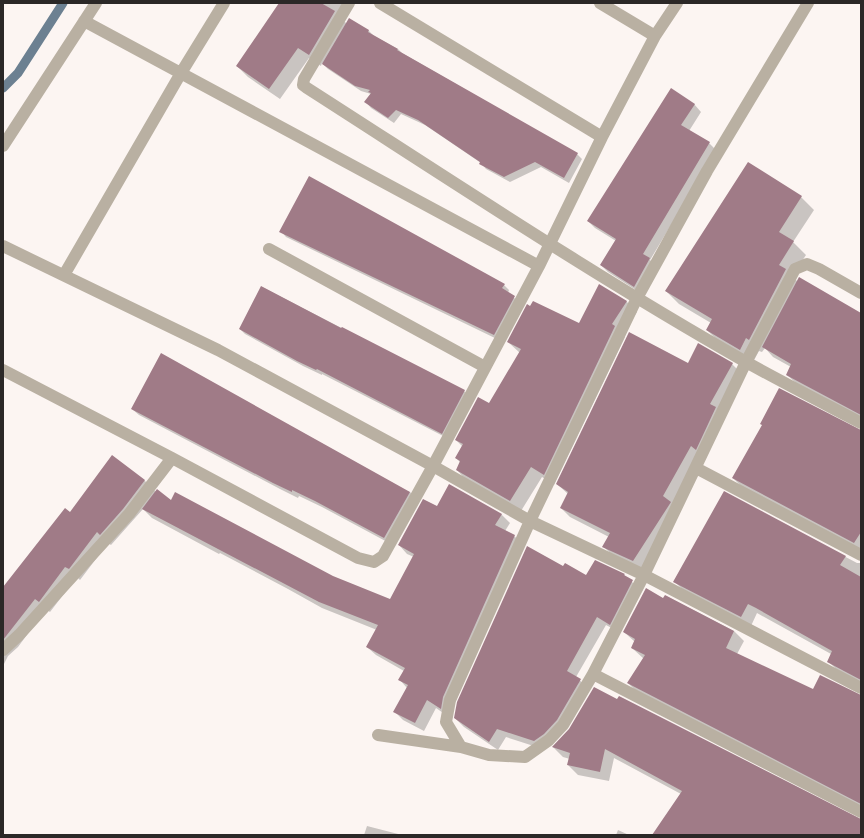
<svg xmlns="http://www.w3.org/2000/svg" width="864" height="838" font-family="'Titillium Web',sans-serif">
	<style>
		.shadow { fill: #0003 }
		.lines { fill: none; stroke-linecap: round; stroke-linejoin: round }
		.stream { stroke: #6c8091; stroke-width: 9 }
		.building { fill: #a07b87 }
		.minor { stroke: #b9b0a2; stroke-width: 12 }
	</style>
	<rect width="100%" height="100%" fill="#fcf5f2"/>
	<path class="shadow" d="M 280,3 L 346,3 L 338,15 L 347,24 L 368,30 L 374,36 L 398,49 L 402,53 L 577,154 L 582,159 L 569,183 L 541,167 L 510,182 L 486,169 L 481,163 L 425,125 L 401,114 L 394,123 L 371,108 L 366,102 L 371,94 L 361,91 L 328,69 L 322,63 L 321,66 L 309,58 L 280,99 L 248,77 L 237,66 Z
		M 694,104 L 701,112 L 689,131 L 709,143 L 716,150 L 650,260 L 657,267 L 642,294 L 608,272 L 601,265 L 616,241 L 595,228 L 588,221 Z
		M 801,197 L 814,210 L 793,242 L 806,255 L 792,276 L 798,282 L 861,314 L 861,418 L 797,384 L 787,375 L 791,367 L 773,357 L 765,348 L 762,352 L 759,351 L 753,362 L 720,343 L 707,330 L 711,323 L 679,304 L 666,291 Z
		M 281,231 L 504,285 L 509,290 L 508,293 L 519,302 L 499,340 L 286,237 Z
		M 262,287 L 464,391 L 469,396 L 447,438 L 322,374 L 322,375 L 303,366 L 245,334 L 240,329 Z
		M 626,301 L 637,312 L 623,334 L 625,337 L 554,485 L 542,477 L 521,511 L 467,481 L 457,470 L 461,463 L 456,458 L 462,446 L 456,440 L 490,404 L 520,353 L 508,342 L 579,324 Z
		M 688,364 L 732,364 L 741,373 L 642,570 L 613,556 L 604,547 L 609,537 L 570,517 L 561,508 L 568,494 L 557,484 Z
		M 132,409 L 410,492 L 416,499 L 391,544 L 322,507 L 299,496 L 298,498 L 280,489 L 139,415 Z
		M 861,431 L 861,550 L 743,488 L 733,478 Z
		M 113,457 L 145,481 L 156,492 L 171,501 L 333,577 L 390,601 L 414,557 L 407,554 L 399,545 L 437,508 L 501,514 L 510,523 L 505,531 L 514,536 L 523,544 L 449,717 L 436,708 L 424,731 L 403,720 L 395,712 L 407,688 L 400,680 L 404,671 L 376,655 L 367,647 L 377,630 L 322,608 L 288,589 L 220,553 L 219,554 L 152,518 L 143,509 L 111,545 L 108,543 L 80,580 L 77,577 L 50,612 L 46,609 L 18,647 L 8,656 L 4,664 L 3,663 L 3,588 L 70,514 Z
		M 725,493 L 857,563 L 861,563 L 861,683 L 838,671 L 828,661 L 831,654 L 757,613 L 751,626 L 684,591 L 674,581 Z
		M 595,561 L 624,575 L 641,590 L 619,632 L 606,625 L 576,677 L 589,689 L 543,749 L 506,737 L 498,750 L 464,727 L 455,718 L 563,567 L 587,576 Z
		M 666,596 L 734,631 L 744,641 L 737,654 L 813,691 L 861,696 L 861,807 L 638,693 L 628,683 L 644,659 L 632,648 L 635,642 L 624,632 L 664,599 Z
		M 570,730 L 861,820 L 861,835 L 654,835 L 681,794 L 614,758 L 609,781 L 578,775 L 568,765 L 570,759 L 563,757 L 553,747 Z
		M 367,826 L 402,835 L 364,835 Z
		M 618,830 L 629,835 L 616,835 Z"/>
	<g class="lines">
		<path class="stream" d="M 3,88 L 18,73 L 63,3"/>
	</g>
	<path class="building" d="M 279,3 L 321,3 L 335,11 L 309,55 L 298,48 L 269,89 L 236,66 Z
		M 349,18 L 369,30 L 368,32 L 398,49 L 397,50 L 578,153 L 564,178 L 535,162 L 504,177 L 479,164 L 480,162 L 418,120 L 396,110 L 388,118 L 364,102 L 371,93 L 368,92 L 370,90 L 355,86 L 322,64 Z
		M 671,88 L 695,104 L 681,125 L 710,142 L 643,254 L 650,258 L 634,287 L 600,265 L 616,239 L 587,221 Z
		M 748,162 L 802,196 L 779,232 L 794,241 L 779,265 L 786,269 L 749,340 L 746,338 L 740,350 L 706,330 L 712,319 L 665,291 Z
		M 309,176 L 505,284 L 502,288 L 515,296 L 494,335 L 279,232 Z
		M 799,277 L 861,313 L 861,415 L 786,375 L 791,364 L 762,347 Z
		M 599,284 L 627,301 L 612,324 L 615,326 L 544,475 L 531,467 L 510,501 L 456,470 L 460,461 L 455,458 L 463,444 L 455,440 L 478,397 L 489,403 L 521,349 L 507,342 L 527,304 L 530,306 L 533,301 L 579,323 Z
		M 261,286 L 341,328 L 342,327 L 465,390 L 442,434 L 317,369 L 316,370 L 297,361 L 239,329 Z
		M 629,332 L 688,363 L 698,343 L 733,363 L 710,404 L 716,407 L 696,450 L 691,446 L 663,496 L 671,502 L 633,561 L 602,547 L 610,533 L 560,508 L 568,492 L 556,484 Z
		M 161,353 L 410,492 L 384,538 L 315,501 L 292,490 L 292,492 L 273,483 L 131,409 Z
		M 779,388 L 861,430 L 861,532 L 854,543 L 732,478 L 762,425 L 760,424 Z
		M 112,455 L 145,480 L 123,509 L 100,535 L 97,532 L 69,569 L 65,567 L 39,602 L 35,599 L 3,640 L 3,587 L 65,508 L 70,512 Z
		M 449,484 L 502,514 L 495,525 L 515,535 L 443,697 L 441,709 L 427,700 L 415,723 L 393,712 L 408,685 L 398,680 L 405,668 L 366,647 L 378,625 L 319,602 L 142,509 L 157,489 L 171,500 L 175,492 L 333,576 L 390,599 L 414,554 L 398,545 L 423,499 L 437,506 Z
		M 724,491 L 846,556 L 840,565 L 861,577 L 861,680 L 827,662 L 832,651 L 756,608 L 748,604 L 741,617 L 673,582 Z
		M 527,546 L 563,566 L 565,563 L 586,575 L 595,560 L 625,574 L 624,575 L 633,580 L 610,625 L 597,617 L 567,671 L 581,679 L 557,720 L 544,734 L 534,741 L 497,729 L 489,742 L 454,718 L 457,702 Z
		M 646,588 L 663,598 L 665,595 L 734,631 L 726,648 L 813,689 L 820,675 L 861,695 L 861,804 L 627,683 L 645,655 L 631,648 L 635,639 L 623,632 Z
		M 594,687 L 617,699 L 619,696 L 861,819 L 861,835 L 652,835 L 682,791 L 605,749 L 600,772 L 567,765 L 570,753 L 552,747 L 569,729 Z"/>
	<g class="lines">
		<path class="minor" d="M 349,3 L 304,79 L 303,85 L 307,88 C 452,181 596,277 746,362 C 784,383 823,403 861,423
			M 380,3 L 602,137
			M 84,21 L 539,266
			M 655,36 L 677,3
			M 3,146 L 96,3
			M 3,246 L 218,350 L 433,466 L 530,521 L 644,575 L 861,688
			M 269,249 L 485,367
			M 64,275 L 181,73 L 224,3
			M 3,370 L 172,458 L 358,558 L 374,562 L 383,556 L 433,466 L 539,266 L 602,137 L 655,36 L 600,3
			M 696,468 L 861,555
			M 3,650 L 19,635 L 129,514 L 172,458
			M 593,674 L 861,812
			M 378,735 L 461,747 L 489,755 L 525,757 L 549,740 L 563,725 L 593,674 L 644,575 L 746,362 L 795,269 L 807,264 L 819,269 L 861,293
			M 461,747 L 446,722 L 450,700 L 530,521 L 637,298 L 707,171 L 808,3"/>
	</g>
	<rect width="864" height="838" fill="none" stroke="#2b2827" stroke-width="8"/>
</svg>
